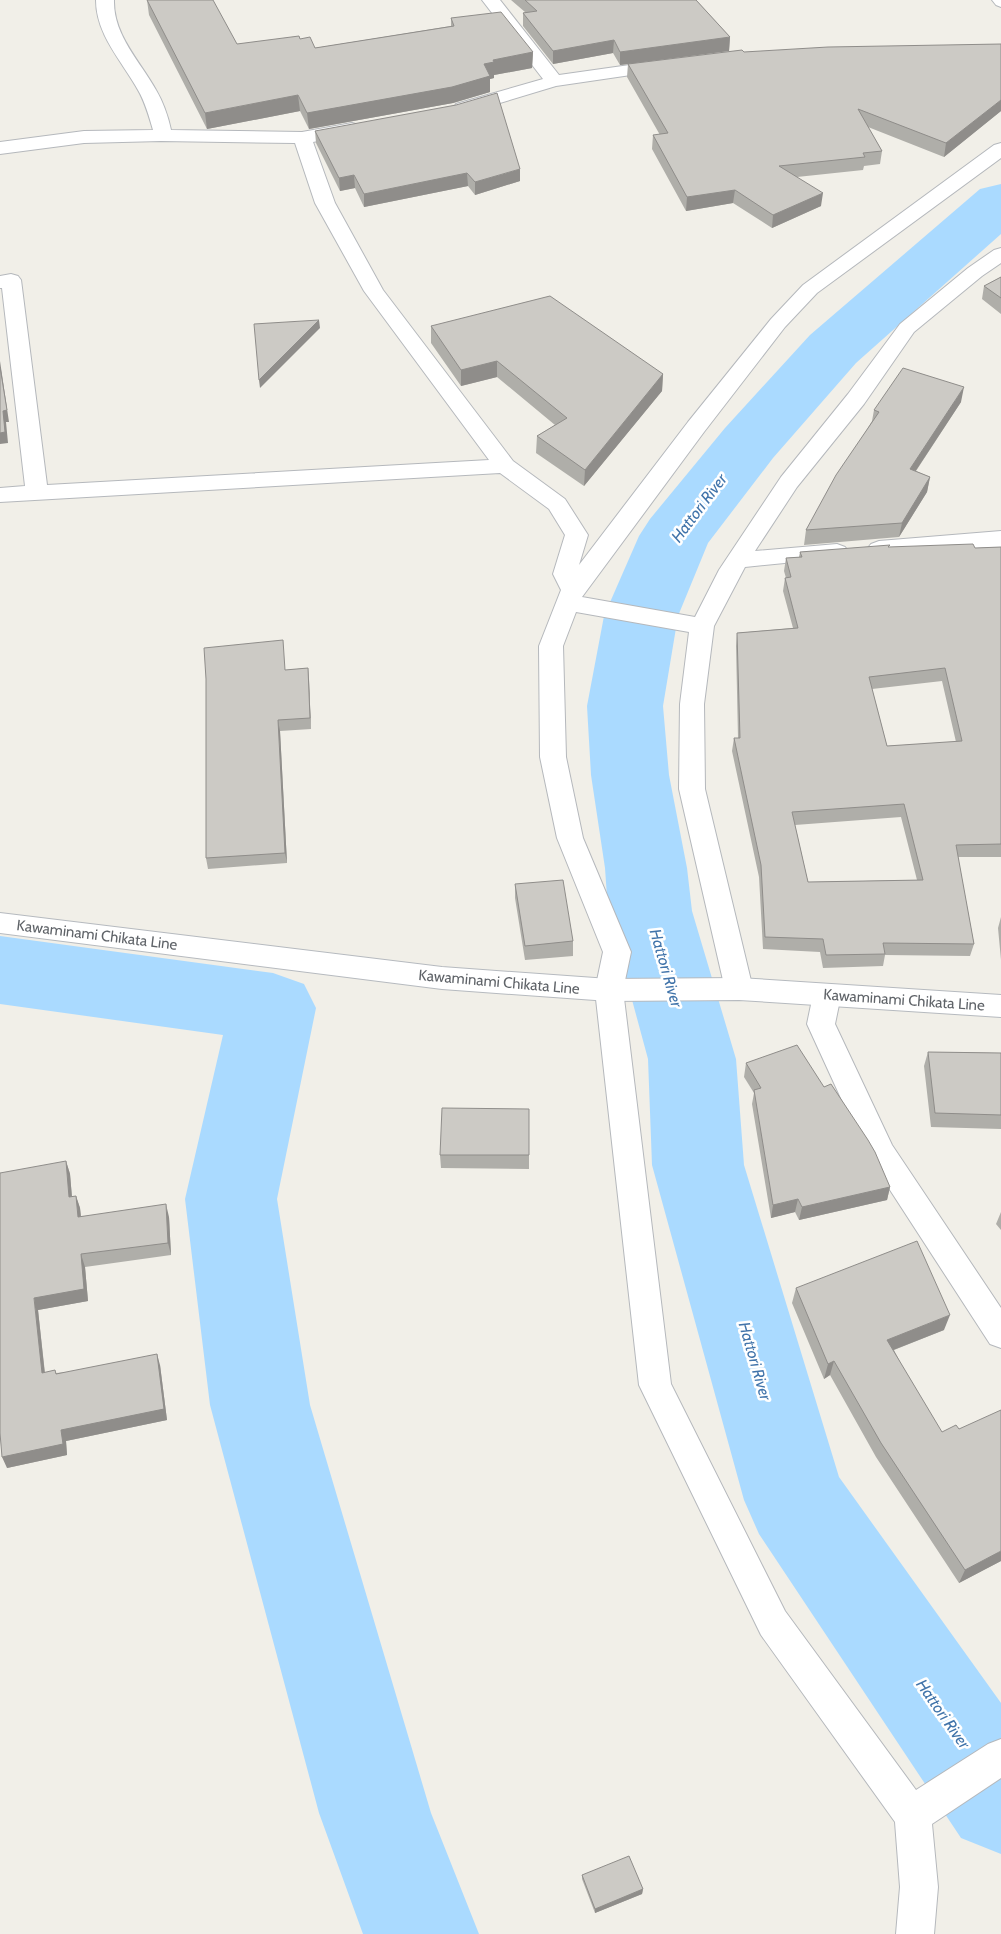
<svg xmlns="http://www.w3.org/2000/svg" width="1001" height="1934" font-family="Cabin,sans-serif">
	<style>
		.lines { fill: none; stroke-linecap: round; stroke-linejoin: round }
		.river { fill: #aadaff; fill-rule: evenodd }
		.lane-casing { stroke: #b5b8bc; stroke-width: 2 }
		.street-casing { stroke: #b5b8bc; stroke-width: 2 }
		.secondary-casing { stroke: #b6babf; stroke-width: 2 }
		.lane { fill: #fff; fill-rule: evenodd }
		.street { fill: #fff; fill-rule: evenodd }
		.secondary { fill: #fff; fill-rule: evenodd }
		.wall { fill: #afaea9; fill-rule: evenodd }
		.shaded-wall { fill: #8f8d8a }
		.building { fill: #cccac5; stroke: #8f8d8a; fill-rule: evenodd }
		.labels { text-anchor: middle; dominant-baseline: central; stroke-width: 5; stroke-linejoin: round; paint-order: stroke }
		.street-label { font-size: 15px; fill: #5f6368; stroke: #fff }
		.water-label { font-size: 16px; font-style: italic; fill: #4174aa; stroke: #fff }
	</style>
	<rect width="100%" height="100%" fill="#f1efe8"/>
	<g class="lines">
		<path class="river" d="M 1001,184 L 1001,234 L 856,363 L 773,458 L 708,543 L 678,616 L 663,706 L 669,775 L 687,868 L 692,911 L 736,1059 L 744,1165 L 839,1477 L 1001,1703 L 1001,1854 L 961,1838 L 759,1534 L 744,1500 L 652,1165 L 648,1059 L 608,911 L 605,868 L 591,775 L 587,706 L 604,616 L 639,536 L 650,519 L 725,428 L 810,335 L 980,189 Z
			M 0,936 L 273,973 L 304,984 L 316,1008 L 277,1199 L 310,1405 L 431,1813 L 479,1934 L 363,1934 L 319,1813 L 210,1405 L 185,1199 L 223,1035 L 0,1004 Z"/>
		<g class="lane-casing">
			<path id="lane" d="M 992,0 L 1001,0 L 1001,7 L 996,5 Z"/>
		</g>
		<g class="street-casing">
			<path id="street" d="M 96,0 L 114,0 C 113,35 140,61 156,90 C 163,102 168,116 171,130 L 302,132 L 352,123 L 359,125 L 361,129 L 359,133 L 313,142 L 335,203 L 383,290 L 513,461 L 565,499 L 588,535 L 579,565 L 688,422 L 771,319 L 803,285 L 994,145 L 1001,143 L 1001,158 L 817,293 L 785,327 L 704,432 L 582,597 L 695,617 L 719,570 L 781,477 L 848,394 L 900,324 L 968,268 L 994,250 L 1001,248 L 1001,263 L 982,276 L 914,332 L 864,404 L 797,487 L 755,551 L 837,544 L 845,547 L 849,552 L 845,557 L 745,567 L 714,626 L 704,704 L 705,789 L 753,989 L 749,997 L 739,1000 L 729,997 L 725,989 L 679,789 L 680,704 L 689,632 L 576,612 L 563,646 L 566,757 L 583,838 L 631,952 L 623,990 L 671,1384 L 785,1611 L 916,1790 L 988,1744 L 1001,1739 L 1001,1778 L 932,1824 L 938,1887 L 934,1934 L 896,1934 L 900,1887 L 895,1822 L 761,1635 L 639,1385 L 595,990 L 603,952 L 557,838 L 540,757 L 539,646 L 561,590 L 553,574 L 565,535 L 549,509 L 500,473 L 0,502 L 0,488 L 25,486 L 2,288 L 0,288 L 0,276 L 11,274 L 18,276 L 21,280 L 47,485 L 489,460 L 364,291 L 315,203 L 295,143 L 161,141 L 84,143 L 0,154 L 0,142 L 84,131 L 153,130 C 149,116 145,102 138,90 C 122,61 96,35 96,0 Z
				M 482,0 L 500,0 L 559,75 L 665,60 L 671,61 L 674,65 L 671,69 L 665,70 L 556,86 L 470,112 L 463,114 L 456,112 L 454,108 L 456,104 L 543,79 Z
				M 1001,531 L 1001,547 L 879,557 L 871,554 L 867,549 L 871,544 L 879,541 Z
				M 827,984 L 837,987 L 841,995 L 835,1024 L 892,1145 L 1001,1308 L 1001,1348 L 990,1344 L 866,1153 L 807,1024 L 813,995 L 817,987 Z"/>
		</g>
		<g class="secondary-casing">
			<path id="secondary" d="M 0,913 L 442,967 L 609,979 L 739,978 L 1001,995 L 1001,1017 L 739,1000 L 609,1001 L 442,989 L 0,933 Z"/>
		</g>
		<use href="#lane" class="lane"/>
		<use href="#street" class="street"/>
		<use href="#secondary" class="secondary"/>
	</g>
	<path class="wall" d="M 147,0 L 237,44 L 300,39 L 315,48 L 451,26 L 451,18 L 533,52 L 532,68 L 494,75 L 494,78 L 490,79 L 490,92 L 453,103 L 309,129 L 300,111 L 207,129 L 149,15 Z
		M 511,0 L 696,0 L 730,37 L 729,51 L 620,65 L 613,53 L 553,64 L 523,26 L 523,13 L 525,12 Z
		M 1001,44 L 1001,111 L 944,157 L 868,127 L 882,151 L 880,164 L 864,166 L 863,170 L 797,177 L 821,206 L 772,228 L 733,203 L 686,211 L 652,149 L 653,135 L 660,135 L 627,77 L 628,64 L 744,52 Z
		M 315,131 L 520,181 L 475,195 L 468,186 L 364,207 L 355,188 L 340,191 L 316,143 Z
		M 1001,277 L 1001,314 L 982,299 L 984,286 Z
		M 431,326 L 663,374 L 662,391 L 584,486 L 536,453 L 537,436 L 555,425 L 497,377 L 461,386 L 431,343 Z
		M 961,402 L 916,471 L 930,477 L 927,492 L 899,537 L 804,545 L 806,530 L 872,421 L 874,410 Z
		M 889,547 L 975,548 L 1001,547 L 1001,857 L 958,857 L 974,944 L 970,956 L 885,955 L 883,966 L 823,968 L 820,952 L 763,949 L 759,877 L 732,751 L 734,738 L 738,738 L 736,646 L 737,633 L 793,628 L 783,591 L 785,578 L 786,578 L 784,571 L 786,558 L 799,557 L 800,552 ZM 942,681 L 956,742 L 887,746 L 872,689 ZM 901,817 L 917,880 L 808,882 L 795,825 Z
		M 308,668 L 311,729 L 280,731 L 287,863 L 208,869 L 206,858 L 286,670 Z
		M 515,884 L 573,941 L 573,956 L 525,960 L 515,898 Z
		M 1001,917 L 1001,960 L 998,928 Z
		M 928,1052 L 1001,1053 L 1001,1129 L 931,1127 L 924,1066 Z
		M 746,1063 L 824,1087 L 890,1187 L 887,1200 L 799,1220 L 795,1212 L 771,1218 L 752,1104 L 754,1093 L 744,1077 Z
		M 529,1109 L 529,1169 L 441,1168 L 440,1155 Z
		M 66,1161 L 70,1174 L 72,1197 L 76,1196 L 80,1208 L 81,1216 L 169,1217 L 171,1255 L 85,1267 L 88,1301 L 38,1310 L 45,1373 L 55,1370 L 56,1373 L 160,1365 L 167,1420 L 66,1441 L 67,1455 L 7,1468 Z
		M 1001,1212 L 1001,1230 L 996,1224 Z
		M 796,1288 L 944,1330 L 894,1350 L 1001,1561 L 959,1583 L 876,1457 L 830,1375 L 824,1379 L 792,1303 Z
		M 582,1875 L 643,1889 L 642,1894 L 595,1913 L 582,1879 Z"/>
	<path class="shaded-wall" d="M 730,37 L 729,51 L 620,65 L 620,52 Z
		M 614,40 L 613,53 L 553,64 L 553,51 Z
		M 533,52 L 532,68 L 494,75 L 494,78 L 490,79 L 490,92 L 453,103 L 309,129 L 307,113 L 484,64 L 493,60 Z
		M 298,95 L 300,111 L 207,129 L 205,113 Z
		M 1001,100 L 1001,111 L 944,157 L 946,143 Z
		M 520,169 L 520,181 L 475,195 L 475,182 Z
		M 467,173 L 468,186 L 364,207 L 364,194 Z
		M 354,175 L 355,188 L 340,191 L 339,178 Z
		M 735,190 L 733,203 L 686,211 L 687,197 Z
		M 823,193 L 821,206 L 772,228 L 773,215 Z
		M 319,320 L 320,328 L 260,388 L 259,380 Z
		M 0,361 L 9,422 L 6,422 L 8,443 L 0,444 L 0,448 Z
		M 497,361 L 497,377 L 461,386 L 461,370 Z
		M 663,374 L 662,391 L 584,486 L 585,470 Z
		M 964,387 L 961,402 L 907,484 L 910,469 Z
		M 930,477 L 927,492 L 899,537 L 902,523 Z
		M 308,668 L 309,679 L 311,729 L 310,718 Z
		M 278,720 L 280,731 L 287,863 L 285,853 Z
		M 66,1161 L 70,1174 L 73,1210 L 69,1197 Z
		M 890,1187 L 887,1200 L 799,1220 L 802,1207 Z
		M 76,1196 L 80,1208 L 82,1229 L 78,1217 Z
		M 798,1199 L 795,1212 L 771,1218 L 773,1205 Z
		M 166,1204 L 169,1217 L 171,1255 L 168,1243 Z
		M 81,1254 L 85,1267 L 88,1301 L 38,1310 L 46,1385 L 42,1373 L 34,1298 Z
		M 950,1315 L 944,1330 L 883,1354 L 887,1340 Z
		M 157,1354 L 160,1365 L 167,1420 L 66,1441 L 67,1455 L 7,1468 L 2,1457 L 61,1430 Z
		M 834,1361 L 830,1375 L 824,1379 L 828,1364 Z
		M 1001,1551 L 1001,1561 L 959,1583 L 965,1570 Z
		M 643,1889 L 642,1894 L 595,1913 L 595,1909 Z"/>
	<path class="building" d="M 147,0 L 213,0 L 237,44 L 299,36 L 300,39 L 310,37 L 315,48 L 454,26 L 451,18 L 501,12 L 533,52 L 493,60 L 494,62 L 484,64 L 490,76 L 452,87 L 307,113 L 298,95 L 205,113 Z
		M 525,0 L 696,0 L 730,37 L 620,52 L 614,40 L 553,51 L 523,13 L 537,11 Z
		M 1001,44 L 1001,100 L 946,143 L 858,109 L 882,151 L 863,153 L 865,157 L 779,166 L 823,193 L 773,215 L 735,190 L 687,197 L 653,135 L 668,133 L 628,64 L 742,50 L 744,52 L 828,47 Z
		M 497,93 L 520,169 L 475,182 L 467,173 L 364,194 L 354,175 L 339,178 L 315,131 L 456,105 Z
		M 1001,277 L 1001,298 L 984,286 Z
		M 550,296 L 663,374 L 585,470 L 537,436 L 567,418 L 497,361 L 461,370 L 431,326 Z
		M 319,320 L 259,380 L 254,324 Z
		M 0,367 L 7,410 L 3,411 L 5,432 L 0,433 Z
		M 903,368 L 964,387 L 910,469 L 930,477 L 902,523 L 806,530 L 836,475 L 879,412 L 874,410 Z
		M 973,544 L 975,548 L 1001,547 L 1001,844 L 956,845 L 974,944 L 883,943 L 885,954 L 826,955 L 823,939 L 765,937 L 761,865 L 734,738 L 740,738 L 737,633 L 798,628 L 785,578 L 791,577 L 786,558 L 802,557 L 800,552 L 890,545 L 888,547 ZM 945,668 L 962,741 L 887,746 L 869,677 ZM 904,804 L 923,880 L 808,882 L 792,812 Z
		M 283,640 L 285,670 L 308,668 L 310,718 L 278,720 L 285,853 L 206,858 L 206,679 L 204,648 Z
		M 563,880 L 573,941 L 525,946 L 515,884 Z
		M 797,1045 L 824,1087 L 831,1084 L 868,1140 L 875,1152 L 890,1187 L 802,1207 L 798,1199 L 773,1205 L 754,1090 L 761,1088 L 746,1063 Z
		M 928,1052 L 1001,1053 L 1001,1115 L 935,1113 Z
		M 442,1108 L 529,1109 L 529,1155 L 440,1155 Z
		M 66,1161 L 69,1197 L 76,1196 L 78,1217 L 166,1204 L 168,1243 L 81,1254 L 84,1289 L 34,1298 L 42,1373 L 55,1370 L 56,1374 L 157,1354 L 164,1409 L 61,1430 L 63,1444 L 2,1457 L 0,1433 L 0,1173 Z
		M 917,1241 L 950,1315 L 887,1340 L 942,1432 L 956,1425 L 959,1429 L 1001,1410 L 1001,1551 L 965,1570 L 881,1443 L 834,1361 L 828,1364 L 796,1288 Z
		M 629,1856 L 643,1889 L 595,1909 L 582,1875 Z"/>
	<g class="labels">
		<g class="street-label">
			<text transform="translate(97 935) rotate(7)">Kawaminami Chikata Line</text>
			<text transform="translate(499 982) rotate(5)">Kawaminami Chikata Line</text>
			<text transform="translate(904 1000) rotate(4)">Kawaminami Chikata Line</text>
		</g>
		<g class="water-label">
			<text transform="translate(699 508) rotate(-53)">Hattori River</text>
			<text transform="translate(666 968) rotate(74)">Hattori River</text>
			<text transform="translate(755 1361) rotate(74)">Hattori River</text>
			<text transform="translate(943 1714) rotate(55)">Hattori River</text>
		</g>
	</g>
</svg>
